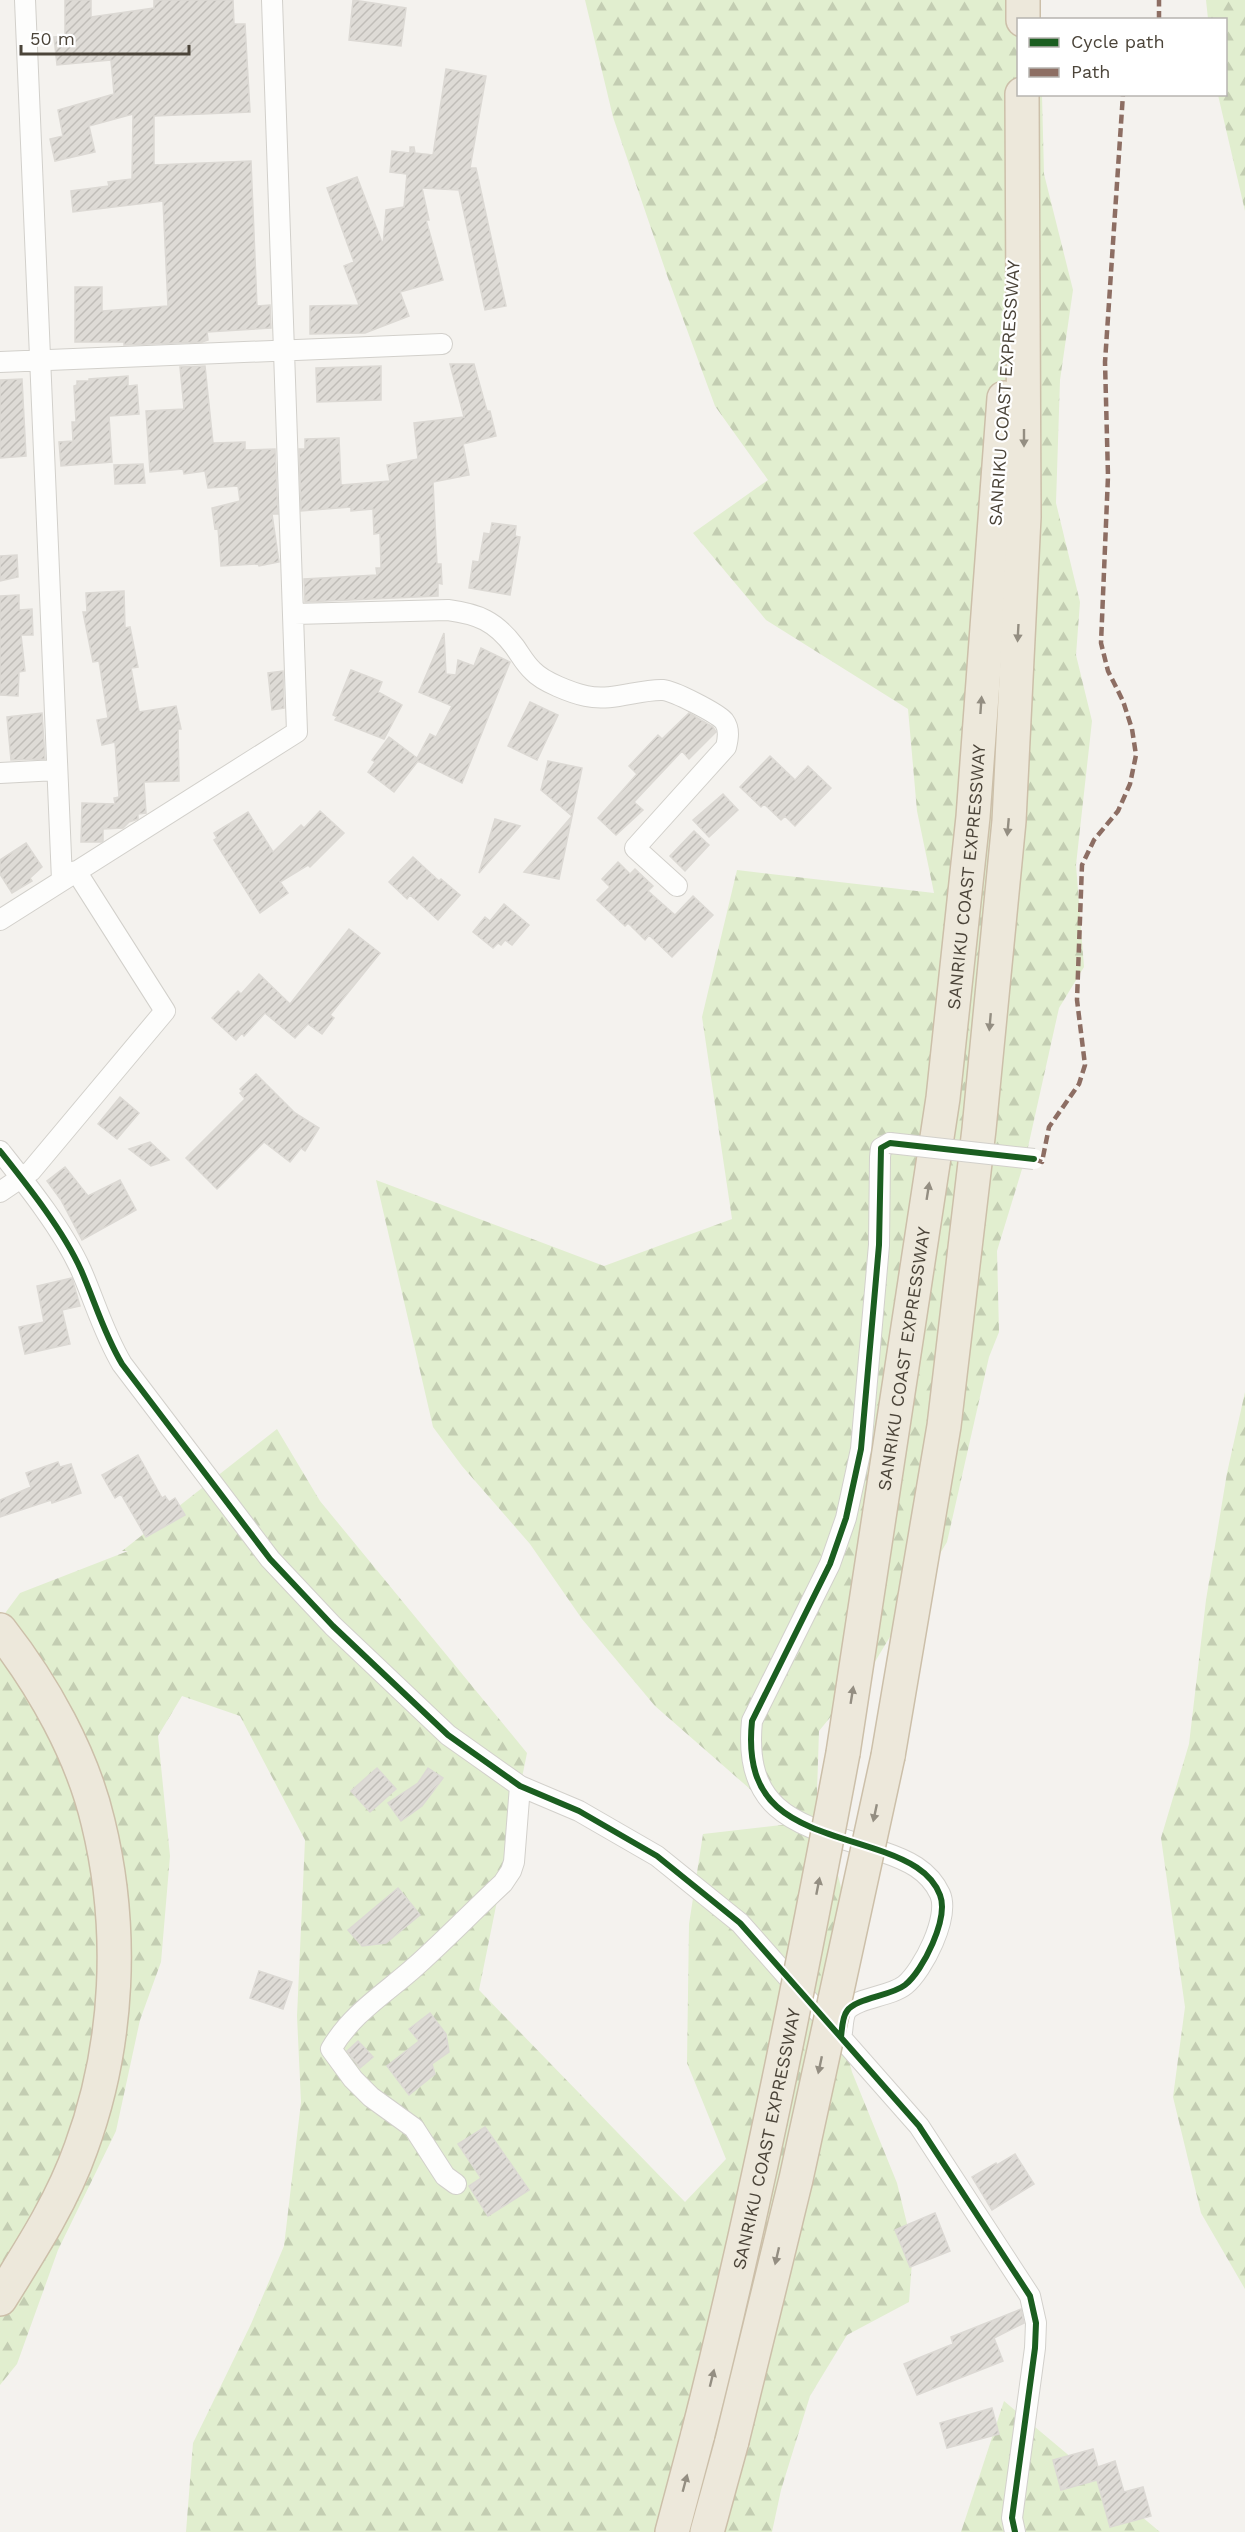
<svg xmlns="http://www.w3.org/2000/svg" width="1245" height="2532" font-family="'Work Sans',sans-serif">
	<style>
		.forest { fill: url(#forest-firs) }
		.building { fill: url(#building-hatch); stroke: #dcd9d4; stroke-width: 1.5 }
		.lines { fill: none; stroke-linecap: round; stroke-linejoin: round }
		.street-casing { stroke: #d2d0cb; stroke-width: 22 }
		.highway-casing { stroke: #ccbfa9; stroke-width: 36 }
		.street { stroke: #fdfdfc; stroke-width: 20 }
		.highway { stroke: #ede8db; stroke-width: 33 }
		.street-bridge-casing { stroke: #d2d0cb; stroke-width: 22; stroke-linecap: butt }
		.highway-bridge-casing { stroke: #ccbfa9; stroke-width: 36; stroke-linecap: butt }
		.street-bridge { stroke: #fdfdfc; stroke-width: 20 }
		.highway-bridge { stroke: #ede8db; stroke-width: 33 }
		.quiet { stroke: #8d6e63; stroke-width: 4.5; stroke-dasharray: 9 4.5; stroke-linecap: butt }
		.cycleway-casing { stroke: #fff; stroke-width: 10 }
		.cycleway { stroke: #1b5e20; stroke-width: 6 }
		.oneway { fill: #948e82 }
		.labels { text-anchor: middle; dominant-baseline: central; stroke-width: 4.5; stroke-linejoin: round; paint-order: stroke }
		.street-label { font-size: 18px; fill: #4b4439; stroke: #fff }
	</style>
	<defs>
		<pattern id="forest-firs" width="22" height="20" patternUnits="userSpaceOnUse" patternTransform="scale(1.5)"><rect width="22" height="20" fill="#e1eecf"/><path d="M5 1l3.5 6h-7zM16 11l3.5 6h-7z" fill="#c3cdb2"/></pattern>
		<pattern id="building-hatch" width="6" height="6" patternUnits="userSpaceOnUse" patternTransform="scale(1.5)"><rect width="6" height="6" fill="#dedbd6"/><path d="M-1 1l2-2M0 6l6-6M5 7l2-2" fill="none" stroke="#c0bdb8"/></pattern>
	</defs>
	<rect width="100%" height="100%" fill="#f4f2ee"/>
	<path class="forest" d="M 585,0 L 1041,0 L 1040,19 L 1018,20 L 1018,94 L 1042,95 L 1044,174 L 1073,290 L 1060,380 L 1056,503 L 1080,602 L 1076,655 L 1092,721 L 1076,865 L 1084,967 L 1059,1008 L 1026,1156 L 997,1251 L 999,1332 L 989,1357 L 947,1542 L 873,1665 L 819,1731 L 817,1792 L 848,1915 L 831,1989 L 852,2072 L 897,2183 L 913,2248 L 909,2302 L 847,2335 L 810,2396 L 781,2490 L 772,2532 L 186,2532 L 193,2443 L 251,2324 L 284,2246 L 301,2102 L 297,2016 L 305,1840 L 240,1716 L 182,1696 L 158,1736 L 170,1856 L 161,1962 L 140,2020 L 116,2131 L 58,2250 L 17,2364 L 0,2385 L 0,1620 L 20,1593 L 128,1551 L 122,1551 L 277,1429 L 320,1501 L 527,1753 L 479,1990 L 685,2202 L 726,2159 L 687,2063 L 689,1924 L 703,1834 L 790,1824 L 655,1706 L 582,1619 L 530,1544 L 462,1466 L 433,1427 L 376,1180 L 604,1266 L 732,1219 L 702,1017 L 737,870 L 934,893 L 917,811 L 908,709 L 766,620 L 693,533 L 768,480 L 715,406 L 668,278 L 613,117 Z
		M 1206,0 L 1245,0 L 1245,211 L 1218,95 L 1226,94 L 1226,20 L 1208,19 Z
		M 1245,1392 L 1245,2289 L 1201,2213 L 1173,2097 L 1185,2007 L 1161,1838 L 1189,1744 L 1206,1600 L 1227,1473 Z
		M 1004,2401 L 1160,2532 L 961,2532 Z"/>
	<path class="building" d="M 65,0 L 91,0 L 91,17 L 154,8 L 154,0 L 233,0 L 234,24 L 245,24 L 250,112 L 154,116 L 154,165 L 251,161 L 257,306 L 270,305 L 271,328 L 207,332 L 208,340 L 202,342 L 124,345 L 124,342 L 75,342 L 75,287 L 102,287 L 102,311 L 168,306 L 163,201 L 73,212 L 71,191 L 109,186 L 108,182 L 132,179 L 133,114 L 89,126 L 95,152 L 55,161 L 50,139 L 63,136 L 58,110 L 114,94 L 111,60 L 57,65 L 54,37 L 65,36 Z
		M 353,0 L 406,8 L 401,46 L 349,40 Z
		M 446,69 L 486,76 L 470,168 L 476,168 L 506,306 L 485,310 L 459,190 L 422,188 L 429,220 L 426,220 L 443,280 L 400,292 L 409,316 L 365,333 L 310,334 L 310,306 L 359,305 L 344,266 L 354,262 L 327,188 L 357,177 L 383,245 L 386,210 L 404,207 L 407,174 L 390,172 L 392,151 L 410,153 L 410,147 L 414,147 L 415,153 L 433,155 Z
		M 450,364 L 474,364 L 487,411 L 490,411 L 496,436 L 463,444 L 469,475 L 433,482 L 437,564 L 441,564 L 442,584 L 438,583 L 438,596 L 305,602 L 304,579 L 377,575 L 376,568 L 381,568 L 380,533 L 374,534 L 373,509 L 351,511 L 351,507 L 301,511 L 299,449 L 305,449 L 305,439 L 339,438 L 341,485 L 390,481 L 387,465 L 418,459 L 414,423 L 464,417 Z
		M 205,366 L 213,443 L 245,442 L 245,450 L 275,449 L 278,514 L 272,514 L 279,562 L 259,566 L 258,564 L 221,566 L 218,528 L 215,529 L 212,508 L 240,501 L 238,486 L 208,488 L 205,471 L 184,474 L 183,469 L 150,472 L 146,411 L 184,409 L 180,367 Z
		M 381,366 L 381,400 L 317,402 L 316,368 Z
		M 128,376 L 128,386 L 137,385 L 139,414 L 109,416 L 112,462 L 61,466 L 59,442 L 73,441 L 72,422 L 76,422 L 74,386 L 77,385 L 77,381 L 89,381 L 89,379 Z
		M 22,379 L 26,456 L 0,458 L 0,380 Z
		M 143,464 L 145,483 L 115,484 L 114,465 Z
		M 492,523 L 516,526 L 515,536 L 520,537 L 510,595 L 469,588 L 473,561 L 479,562 L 484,533 L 490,534 Z
		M 17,555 L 18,577 L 0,581 L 0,556 Z
		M 124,591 L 125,628 L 130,627 L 138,667 L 131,668 L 139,712 L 176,706 L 181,729 L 178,729 L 179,781 L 144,782 L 146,813 L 138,814 L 138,819 L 129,822 L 123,828 L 103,829 L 103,841 L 101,842 L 81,842 L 82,803 L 115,804 L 114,798 L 119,797 L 115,742 L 102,745 L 97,720 L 108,718 L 99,661 L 93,662 L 83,612 L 87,612 L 86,593 Z
		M 19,595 L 19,610 L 32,609 L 33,635 L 21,635 L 25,671 L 19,672 L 18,696 L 0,695 L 0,596 Z
		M 444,633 L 446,674 L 456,675 L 458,660 L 474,666 L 481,648 L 510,662 L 462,783 L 418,761 L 394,792 L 368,772 L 375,762 L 372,760 L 389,737 L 417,758 L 430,734 L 436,737 L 452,706 L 419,692 Z
		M 351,670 L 382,682 L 378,692 L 402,705 L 384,739 L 335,720 L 337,717 L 333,715 Z
		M 283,671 L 284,708 L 272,710 L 268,673 Z
		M 530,702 L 558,715 L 537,760 L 508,746 Z
		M 42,713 L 45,759 L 11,760 L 7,717 Z
		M 689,713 L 713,727 L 716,732 L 689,759 L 682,751 L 634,802 L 643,810 L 616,835 L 598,818 L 637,774 L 629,766 L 658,735 L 662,739 Z
		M 770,756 L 795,780 L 808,766 L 831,788 L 795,826 L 785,816 L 781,820 L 764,804 L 761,807 L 740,787 Z
		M 548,761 L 582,768 L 559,879 L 524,872 L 572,816 L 541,790 Z
		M 723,794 L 738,810 L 709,837 L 693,820 Z
		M 320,811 L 344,833 L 310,867 L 308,865 L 280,882 L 288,893 L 260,913 L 214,840 L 217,838 L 214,833 L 248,812 L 273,852 L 301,825 L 304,828 Z
		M 495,819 L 520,826 L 479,873 Z
		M 694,831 L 709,845 L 685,871 L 670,856 Z
		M 26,843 L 42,867 L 30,878 L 32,881 L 12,893 L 0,874 L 0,860 Z
		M 413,857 L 439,881 L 441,879 L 460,895 L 438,920 L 410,895 L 407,899 L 389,882 Z
		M 618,862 L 630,874 L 635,869 L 653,886 L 648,891 L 675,915 L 693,896 L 713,915 L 672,957 L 649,935 L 645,940 L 628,923 L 625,926 L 597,900 L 610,887 L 602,879 Z
		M 504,904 L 529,925 L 512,945 L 505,940 L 501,945 L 498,943 L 493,948 L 473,932 L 485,917 L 490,921 Z
		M 349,929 L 380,953 L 330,1015 L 334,1018 L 322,1034 L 308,1024 L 295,1038 L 265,1013 L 244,1036 L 242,1033 L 236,1040 L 212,1018 L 238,991 L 241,994 L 259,974 L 290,1004 Z
		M 256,1074 L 295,1113 L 319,1128 L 305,1151 L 301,1148 L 290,1162 L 264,1142 L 217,1189 L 186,1158 L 245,1099 L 240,1093 L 242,1091 L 240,1089 Z
		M 120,1097 L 139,1113 L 117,1139 L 98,1124 Z
		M 150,1142 L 169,1160 L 151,1166 L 129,1149 Z
		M 65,1167 L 88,1196 L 120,1180 L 136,1210 L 82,1240 L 61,1200 L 47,1181 Z
		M 72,1278 L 80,1306 L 62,1310 L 70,1344 L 25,1354 L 19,1327 L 44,1322 L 37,1286 Z
		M 138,1455 L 162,1498 L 165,1496 L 169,1502 L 175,1498 L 185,1515 L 146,1537 L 121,1494 L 115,1498 L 102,1475 Z
		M 58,1462 L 60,1467 L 71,1464 L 81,1493 L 52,1503 L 51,1500 L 0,1517 L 0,1500 L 31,1487 L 26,1473 Z
		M 377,1768 L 396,1789 L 370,1812 L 351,1791 Z
		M 428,1768 L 443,1778 L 422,1806 L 401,1821 L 388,1803 L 418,1783 Z
		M 398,1888 L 420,1915 L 386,1943 L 362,1946 L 348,1930 Z
		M 259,1971 L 292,1982 L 283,2009 L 250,1998 Z
		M 430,2013 L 446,2034 L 449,2052 L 432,2064 L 435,2074 L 409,2095 L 387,2066 L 419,2041 L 409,2029 Z
		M 358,2041 L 373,2057 L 360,2068 L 347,2051 Z
		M 485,2127 L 529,2190 L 488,2216 L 469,2186 L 481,2178 L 458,2144 Z
		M 1015,2154 L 1034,2184 L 992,2210 L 972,2177 L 996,2163 L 997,2165 Z
		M 935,2213 L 950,2251 L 910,2267 L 895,2230 Z
		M 1021,2309 L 1024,2323 L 994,2338 L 1003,2361 L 917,2395 L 904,2364 L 953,2344 L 951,2337 Z
		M 992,2408 L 999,2434 L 947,2448 L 940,2423 Z
		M 1093,2449 L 1098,2467 L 1115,2461 L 1124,2492 L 1143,2487 L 1151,2516 L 1110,2527 L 1097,2480 L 1061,2490 L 1053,2460 Z"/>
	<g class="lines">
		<g class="street-casing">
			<path id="street" d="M 25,0 L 62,880
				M 0,362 L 442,344
				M 294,614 L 448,610 C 478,614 495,621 514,646 C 520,654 525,664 533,671 C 543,682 572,693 586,696 C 612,702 639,689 663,690 C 674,691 717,713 724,721 C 730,729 728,739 726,747 L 635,848 L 677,886
				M 0,773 L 57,770
				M 0,920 L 297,732 L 272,0
				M 0,1151 C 27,1185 63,1230 81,1270 C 95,1302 104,1334 122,1364 L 270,1559 L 333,1626 L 448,1735 L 520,1786 L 579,1811 L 657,1856 L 740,1923 L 919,2126 L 1030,2296 L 1036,2323 L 1035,2348 L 1012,2518 L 1015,2532
				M 0,1192 L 31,1171 L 165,1011 L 76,871
				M 842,2032 C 843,2025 843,2015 847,2010 C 858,1997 890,1997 905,1985 C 923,1970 950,1917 940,1894 C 929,1870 907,1860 883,1852 C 808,1826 742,1820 752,1721 L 830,1564 L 846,1518 L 861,1449 L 879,1245 L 880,1157 L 881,1148 L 890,1143
				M 456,2184 L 445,2176 L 414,2128 L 371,2097 L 353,2079 L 331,2049 C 352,2013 386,1993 416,1966 C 446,1939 474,1910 503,1883 L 511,1871 L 514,1862 L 520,1786"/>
		</g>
		<g class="highway-casing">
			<g id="highway">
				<path d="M 1023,20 L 1023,0"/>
				<path d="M 0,1630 C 43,1685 82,1754 98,1822 C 124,1928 119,2045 81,2148 C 62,2202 30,2251 0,2299"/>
				<path id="s1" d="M 843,1753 L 943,1098 L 973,817 L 1004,398"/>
				<path d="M 888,1756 L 944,1426 L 979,1129 L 1009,821 L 1024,517 L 1022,94"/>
				<path d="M 672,2532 L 698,2434"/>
				<path d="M 707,2532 L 732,2441"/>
			</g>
		</g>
		<use href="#street" class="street"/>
		<use href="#highway" class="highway"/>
		<g class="street-bridge-casing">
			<path id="street-bridge" d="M 890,1143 L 1034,1159"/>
		</g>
		<g class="highway-bridge-casing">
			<g id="highway-bridge">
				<path id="s2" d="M 698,2434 C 755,2209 800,1982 843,1753"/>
				<path d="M 732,2441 L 796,2179 L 888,1756"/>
			</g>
		</g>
		<use href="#street-bridge" class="street-bridge"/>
		<use href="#highway-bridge" class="highway-bridge"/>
		<path class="quiet" d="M 1159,20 L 1159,0
			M 1034,1159 L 1042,1162 L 1049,1127 L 1079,1084 L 1085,1065 L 1077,1000 L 1082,865 L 1094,840 L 1118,811 L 1130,784 L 1136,755 L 1132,729 L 1123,701 L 1108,671 L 1101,643 L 1108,476 L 1105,362 L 1123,94"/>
		<g class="cycleway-casing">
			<path id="cycleway" d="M 0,1151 C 27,1185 63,1230 81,1270 C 95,1302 104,1334 122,1364 L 270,1559 L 333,1626 L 448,1735 L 520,1786 L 579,1811 L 657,1856 L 740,1923 L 919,2126 L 1030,2296 L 1036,2323 L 1035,2348 L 1012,2518 L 1015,2532
				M 841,2037 C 842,2030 842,2017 847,2011 C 856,1998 891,1996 905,1985 C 923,1971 949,1918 940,1895 C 931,1871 906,1860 884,1852 C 809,1826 742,1820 752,1721 L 830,1564 L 846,1518 L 861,1449 L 879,1245 L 881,1148 L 890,1143 L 1034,1159"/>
		</g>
		<use href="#cycleway" class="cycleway"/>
	</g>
	<defs><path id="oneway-solid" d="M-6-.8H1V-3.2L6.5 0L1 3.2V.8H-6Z" transform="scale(1.5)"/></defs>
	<g class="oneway">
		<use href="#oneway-solid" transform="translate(1024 438) rotate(90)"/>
		<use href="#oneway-solid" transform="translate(1018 633) rotate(93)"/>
		<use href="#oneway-solid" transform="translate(981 705) rotate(-86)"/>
		<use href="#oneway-solid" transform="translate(1008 827) rotate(95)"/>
		<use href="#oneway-solid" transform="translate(990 1022) rotate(95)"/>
		<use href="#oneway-solid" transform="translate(928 1191) rotate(-81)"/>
		<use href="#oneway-solid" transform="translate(852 1695) rotate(-81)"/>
		<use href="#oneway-solid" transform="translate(875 1813) rotate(102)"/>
		<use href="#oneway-solid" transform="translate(818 1886) rotate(-79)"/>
		<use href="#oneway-solid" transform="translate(820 2065) rotate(102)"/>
		<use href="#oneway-solid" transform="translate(777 2256) rotate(103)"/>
		<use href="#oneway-solid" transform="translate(712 2378) rotate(-76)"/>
		<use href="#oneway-solid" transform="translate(685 2483) rotate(-75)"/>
	</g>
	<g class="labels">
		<g class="street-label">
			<text transform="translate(1004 393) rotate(-86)">SANRIKU COAST EXPRESSWAY</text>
			<text stroke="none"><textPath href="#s1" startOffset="885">SANRIKU COAST EXPRESSWAY</textPath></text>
			<text stroke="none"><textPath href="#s1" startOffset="399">SANRIKU COAST EXPRESSWAY</textPath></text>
			<text stroke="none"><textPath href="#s2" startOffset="303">SANRIKU COAST EXPRESSWAY</textPath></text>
		</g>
	</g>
	<rect x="1017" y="18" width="210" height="78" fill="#ffffff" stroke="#b7b4b0" stroke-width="1.5"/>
	<rect x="1029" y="38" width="30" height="9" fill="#1b5e20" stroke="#b7b4b0" stroke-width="1.5"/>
	<text x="1071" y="48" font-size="18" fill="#4b4439">Cycle path</text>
	<rect x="1029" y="68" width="30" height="9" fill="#8d6e63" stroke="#b7b4b0" stroke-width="1.5"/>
	<text x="1071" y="78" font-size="18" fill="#4b4439">Path</text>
	<path d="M21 45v9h168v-9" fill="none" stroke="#4b4439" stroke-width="3"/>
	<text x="30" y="45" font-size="18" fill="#4b4439" stroke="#ffffff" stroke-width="4.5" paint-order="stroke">50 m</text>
</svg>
